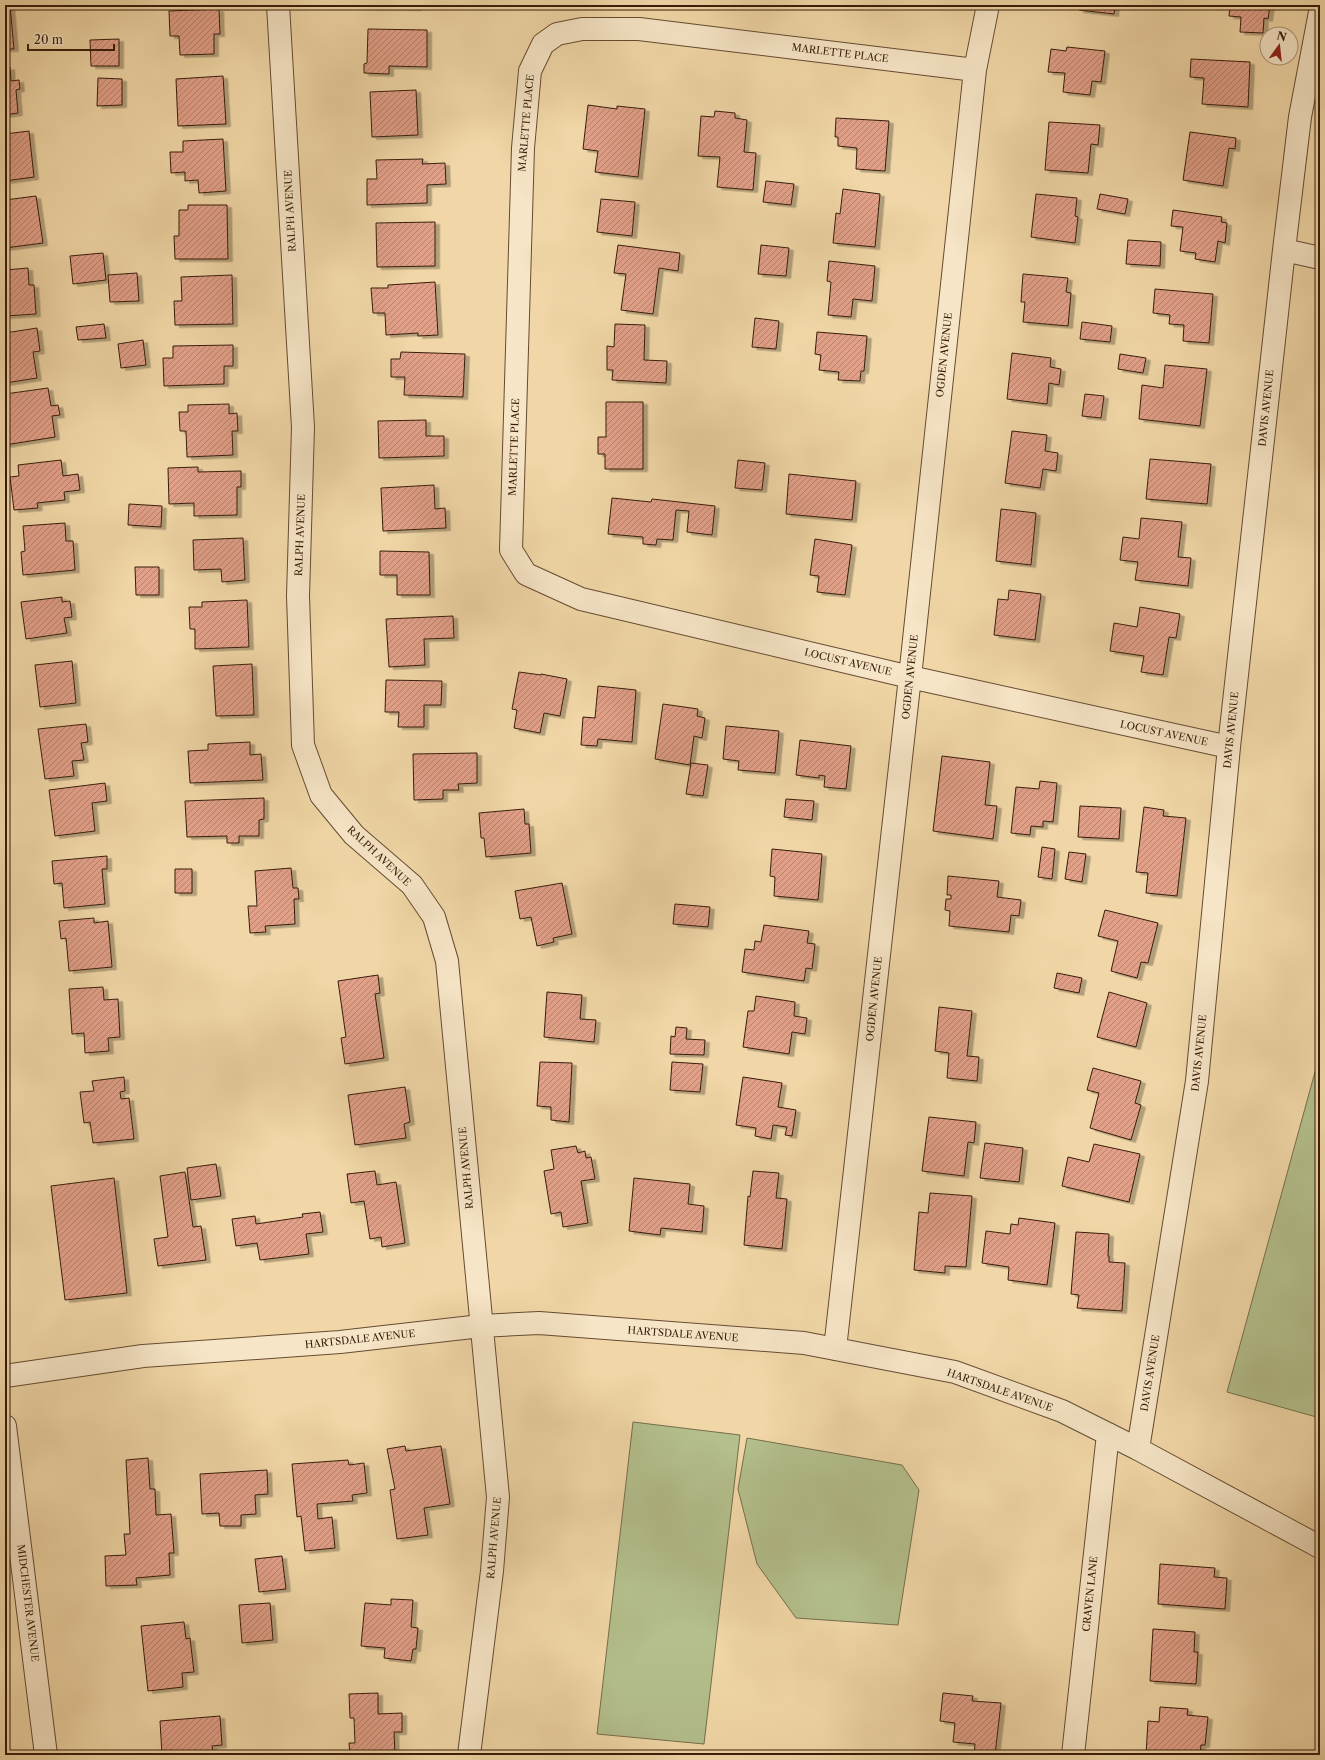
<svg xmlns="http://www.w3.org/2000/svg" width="1325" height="1760" font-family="'Libre Caslon Text',serif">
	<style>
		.green { fill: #b3bf8c; stroke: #756e4c }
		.building { fill: url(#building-hatch); stroke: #371c0b; filter: url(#shadow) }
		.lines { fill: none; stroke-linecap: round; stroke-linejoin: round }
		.minor-casing { stroke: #664b32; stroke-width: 24 }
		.minor { stroke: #f6e5c6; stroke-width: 22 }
		.labels { text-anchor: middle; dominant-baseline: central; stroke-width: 3.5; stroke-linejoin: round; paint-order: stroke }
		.street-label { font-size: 10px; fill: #371c0b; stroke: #f6e5c6 }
	</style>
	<defs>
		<pattern id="building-hatch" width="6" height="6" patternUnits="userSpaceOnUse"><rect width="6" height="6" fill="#e2a089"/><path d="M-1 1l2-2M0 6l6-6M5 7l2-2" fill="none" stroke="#b8826e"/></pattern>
		<filter id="shadow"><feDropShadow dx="4.5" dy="2.5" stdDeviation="0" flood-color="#0004"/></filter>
	</defs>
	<rect width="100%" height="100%" fill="#f1d7a7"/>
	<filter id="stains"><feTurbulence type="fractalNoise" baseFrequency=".005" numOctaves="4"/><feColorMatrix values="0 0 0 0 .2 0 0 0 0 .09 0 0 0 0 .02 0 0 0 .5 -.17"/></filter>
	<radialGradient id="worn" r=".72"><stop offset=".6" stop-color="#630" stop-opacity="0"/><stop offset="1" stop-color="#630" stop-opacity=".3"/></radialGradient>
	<path class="green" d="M 1318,1061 L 1320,1062 L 1320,1418 L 1227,1392 Z
		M 633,1422 L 740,1435 L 704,1744 L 597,1734 Z
		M 747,1438 L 902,1465 L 919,1490 L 898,1625 L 796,1618 L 757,1564 L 738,1489 Z"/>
	<path class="building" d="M 5,5 L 10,5 L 14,49 L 5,49 Z
		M 360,5 L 417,5 L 417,8 L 360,7 Z
		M 1080,5 L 1115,5 L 1114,14 L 1079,10 Z
		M 1230,5 L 1270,5 L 1268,19 L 1264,18 L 1263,33 L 1240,32 L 1241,17 L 1229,16 Z
		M 219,9 L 220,34 L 214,34 L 214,54 L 180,55 L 179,36 L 170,36 L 169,11 Z
		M 368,29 L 427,30 L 427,67 L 389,66 L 389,74 L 364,73 L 364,64 L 367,63 Z
		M 119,39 L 119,66 L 91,66 L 90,40 Z
		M 1067,47 L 1105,51 L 1101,82 L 1092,81 L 1090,95 L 1063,92 L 1065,73 L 1048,72 L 1051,49 L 1066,51 Z
		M 1191,59 L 1250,62 L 1248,107 L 1202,104 L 1204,78 L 1190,77 Z
		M 10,67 L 11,81 L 19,80 L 20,89 L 16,90 L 18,113 L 5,115 L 5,68 Z
		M 223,76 L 226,124 L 178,126 L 176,79 Z
		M 98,78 L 122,79 L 122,105 L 97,106 Z
		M 416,90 L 418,135 L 372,137 L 370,92 Z
		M 588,105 L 617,109 L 617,106 L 645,109 L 638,177 L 595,172 L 598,151 L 583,149 Z
		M 715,111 L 735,113 L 735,118 L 747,120 L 744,152 L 756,153 L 753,190 L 717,187 L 720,157 L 698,156 L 701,116 L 714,117 Z
		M 836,118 L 889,121 L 885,171 L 856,169 L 857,148 L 838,146 L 838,137 L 835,137 Z
		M 1049,122 L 1100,125 L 1098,145 L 1091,144 L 1088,173 L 1045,170 Z
		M 29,131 L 34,177 L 5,181 L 5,134 Z
		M 1190,132 L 1236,138 L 1235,149 L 1229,148 L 1223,186 L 1183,180 Z
		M 223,139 L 226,191 L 199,193 L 198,180 L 185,181 L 185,172 L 171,173 L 170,152 L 183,152 L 183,141 Z
		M 423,159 L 422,164 L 445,163 L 446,184 L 427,185 L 427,203 L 367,205 L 367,179 L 377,179 L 376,160 Z
		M 766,181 L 794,184 L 791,205 L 763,202 Z
		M 843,189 L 880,194 L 875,247 L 833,243 L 836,213 L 840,214 Z
		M 1036,194 L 1077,198 L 1075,216 L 1078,217 L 1075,243 L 1031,237 Z
		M 1100,194 L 1128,199 L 1125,214 L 1097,209 Z
		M 36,196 L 43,243 L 5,248 L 5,200 Z
		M 601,199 L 635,202 L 632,236 L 597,232 Z
		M 188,205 L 227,205 L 228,259 L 175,259 L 174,236 L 179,236 L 179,210 L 188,210 Z
		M 1173,210 L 1222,217 L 1221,222 L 1227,223 L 1225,243 L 1218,241 L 1215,262 L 1195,259 L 1196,253 L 1180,251 L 1183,227 L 1171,226 Z
		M 435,222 L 435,266 L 377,267 L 376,223 Z
		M 1128,240 L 1161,242 L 1160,266 L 1126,264 Z
		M 618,245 L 680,253 L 678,271 L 659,268 L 653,314 L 621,310 L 626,274 L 614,273 Z
		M 761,245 L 789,248 L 786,276 L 758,274 Z
		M 103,253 L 106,280 L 73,284 L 70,256 Z
		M 829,261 L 875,266 L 872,301 L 853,299 L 851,317 L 828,315 L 831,282 L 827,281 Z
		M 28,268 L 29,285 L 34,285 L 36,314 L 5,316 L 5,270 Z
		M 137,273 L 139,301 L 110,302 L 108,275 Z
		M 1023,274 L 1068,278 L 1066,292 L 1071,293 L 1068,326 L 1023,322 L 1025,302 L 1021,302 Z
		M 232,275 L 233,324 L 175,325 L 174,301 L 182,301 L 181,277 Z
		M 435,282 L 438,335 L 418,336 L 418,333 L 386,335 L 385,313 L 373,313 L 371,288 L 388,288 L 388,285 Z
		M 1155,289 L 1213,294 L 1209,343 L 1183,341 L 1184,325 L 1169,324 L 1170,315 L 1153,313 Z
		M 755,318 L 779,321 L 776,349 L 752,347 Z
		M 1082,322 L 1112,326 L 1110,342 L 1080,339 Z
		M 104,324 L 106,338 L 78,340 L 76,327 Z
		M 615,324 L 645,325 L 644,360 L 667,361 L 666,383 L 612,380 L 613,370 L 607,370 L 607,346 L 614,347 Z
		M 37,328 L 40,351 L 33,352 L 37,378 L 5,383 L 5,333 Z
		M 817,332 L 867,336 L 864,371 L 861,371 L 860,381 L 838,380 L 839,372 L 819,370 L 821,355 L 815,354 Z
		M 143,340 L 146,365 L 121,368 L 118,344 Z
		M 233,345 L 233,366 L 224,366 L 224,384 L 164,386 L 163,358 L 173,358 L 173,346 Z
		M 401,352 L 465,354 L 463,397 L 404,395 L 405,377 L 391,377 L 391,359 L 400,359 Z
		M 1012,353 L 1051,358 L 1050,367 L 1061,369 L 1059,385 L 1049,383 L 1047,404 L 1007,399 Z
		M 1120,354 L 1146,358 L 1143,373 L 1118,369 Z
		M 1165,365 L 1207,369 L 1200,426 L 1139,419 L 1142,385 L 1163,388 Z
		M 48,388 L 51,406 L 58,405 L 60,415 L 52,416 L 55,437 L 5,445 L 5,394 Z
		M 1085,394 L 1104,396 L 1101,418 L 1082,416 Z
		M 606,402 L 643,402 L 643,469 L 605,469 L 605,454 L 598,454 L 598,437 L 606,437 Z
		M 229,404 L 229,414 L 237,413 L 238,431 L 232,431 L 233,455 L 187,457 L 186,431 L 180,431 L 179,412 L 188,412 L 188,405 Z
		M 426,420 L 426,436 L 444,436 L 444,456 L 379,458 L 378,421 Z
		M 1012,431 L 1047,435 L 1045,451 L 1058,453 L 1056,471 L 1043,469 L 1040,488 L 1005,483 Z
		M 1150,459 L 1211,464 L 1207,504 L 1146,499 Z
		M 61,460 L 63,476 L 78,474 L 80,490 L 64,492 L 65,500 L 37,503 L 38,508 L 14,510 L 10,477 L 19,476 L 18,465 Z
		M 738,460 L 765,463 L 762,490 L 735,488 Z
		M 198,467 L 198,472 L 241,471 L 241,487 L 237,487 L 237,515 L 194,516 L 194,503 L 169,504 L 168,468 Z
		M 789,474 L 856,481 L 852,520 L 786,514 Z
		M 434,485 L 435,509 L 445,508 L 446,528 L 383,531 L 381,488 Z
		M 612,498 L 651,502 L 652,499 L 715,506 L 712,535 L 687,532 L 689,511 L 676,510 L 673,540 L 657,539 L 656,545 L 643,544 L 643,537 L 608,534 Z
		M 129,504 L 162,506 L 161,527 L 128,525 Z
		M 1001,509 L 1036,513 L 1031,565 L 996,561 Z
		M 1141,518 L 1182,522 L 1178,557 L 1191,558 L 1188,586 L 1135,580 L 1138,562 L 1120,560 L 1123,537 L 1139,539 Z
		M 65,523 L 66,541 L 73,541 L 75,570 L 23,575 L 21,552 L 25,551 L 23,526 Z
		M 243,538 L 245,580 L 222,582 L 221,569 L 194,570 L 193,540 Z
		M 815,539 L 852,545 L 845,595 L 817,592 L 819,576 L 810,575 Z
		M 380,551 L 429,552 L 430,595 L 397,595 L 397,575 L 380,575 Z
		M 135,567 L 159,567 L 159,595 L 136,595 Z
		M 1009,590 L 1041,594 L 1035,640 L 994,635 L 998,599 L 1008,600 Z
		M 62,597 L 62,602 L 70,601 L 72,617 L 64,618 L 67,633 L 26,639 L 21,602 Z
		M 247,600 L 249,647 L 195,649 L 195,629 L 190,629 L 189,607 L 202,607 L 202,602 Z
		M 1140,607 L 1180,614 L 1176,638 L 1169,637 L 1163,675 L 1141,672 L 1144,656 L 1110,651 L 1114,623 L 1137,627 Z
		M 453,616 L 454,638 L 424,639 L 425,665 L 389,667 L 386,619 Z
		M 72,661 L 76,703 L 40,707 L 35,665 Z
		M 252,664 L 254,715 L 216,716 L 213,666 Z
		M 519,672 L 541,675 L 541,674 L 567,679 L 560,716 L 544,713 L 540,733 L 514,728 L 517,710 L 512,709 Z
		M 386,680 L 442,681 L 441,705 L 424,705 L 424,727 L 398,727 L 399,712 L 385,712 Z
		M 598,686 L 636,690 L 632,742 L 598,739 L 597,746 L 581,745 L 583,717 L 595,718 Z
		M 663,704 L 698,709 L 697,716 L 705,718 L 702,738 L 694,736 L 690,765 L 655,759 Z
		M 86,724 L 88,742 L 81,743 L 84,760 L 72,761 L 74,776 L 45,779 L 38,729 Z
		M 726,726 L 779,731 L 775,773 L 738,770 L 739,761 L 723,759 Z
		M 800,740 L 851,746 L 846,789 L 824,787 L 825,776 L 819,775 L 819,778 L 796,775 Z
		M 250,742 L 250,755 L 261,754 L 263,780 L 190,783 L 188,751 L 208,750 L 208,744 Z
		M 477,753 L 477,783 L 458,784 L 459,790 L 443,790 L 443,799 L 414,800 L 413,754 Z
		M 942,756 L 990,762 L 985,805 L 997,806 L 993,839 L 933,831 Z
		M 691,763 L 708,765 L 703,796 L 686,794 Z
		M 1040,781 L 1057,783 L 1053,822 L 1043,821 L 1043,827 L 1031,826 L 1030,835 L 1011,833 L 1016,787 L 1039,789 Z
		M 105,783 L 107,801 L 92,803 L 95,831 L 55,836 L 49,790 Z
		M 264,798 L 264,819 L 259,820 L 259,836 L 239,836 L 239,843 L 227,843 L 227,836 L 187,837 L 185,801 Z
		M 786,799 L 814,801 L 812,820 L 784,817 Z
		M 1080,806 L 1121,808 L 1119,839 L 1078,837 Z
		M 1144,807 L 1164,810 L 1163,816 L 1186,818 L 1177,896 L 1146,893 L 1148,873 L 1136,872 Z
		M 524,809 L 525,824 L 529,824 L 531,853 L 486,857 L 484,838 L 481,838 L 479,813 Z
		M 1042,847 L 1055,849 L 1052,879 L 1038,877 Z
		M 772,849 L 822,854 L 818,900 L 774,896 L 775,877 L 770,876 Z
		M 1069,852 L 1086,854 L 1082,882 L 1065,879 Z
		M 107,856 L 107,869 L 102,869 L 105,904 L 64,908 L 62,883 L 54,884 L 52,861 Z
		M 291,868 L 293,888 L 298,888 L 299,899 L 294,899 L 295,924 L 265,926 L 266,932 L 250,933 L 248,906 L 257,906 L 255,871 Z
		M 175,869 L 192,869 L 192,893 L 175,893 Z
		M 948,876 L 999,881 L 997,897 L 1021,900 L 1019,916 L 1011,915 L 1009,932 L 949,926 L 950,911 L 945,910 L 946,899 L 951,899 L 951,895 L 947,895 Z
		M 562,883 L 572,934 L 553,938 L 554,942 L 537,946 L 531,917 L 520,919 L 515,891 Z
		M 675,904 L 710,907 L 708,927 L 673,924 Z
		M 1105,910 L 1158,923 L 1148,963 L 1141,962 L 1137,978 L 1111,971 L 1118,941 L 1098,936 Z
		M 94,918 L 94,923 L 108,921 L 112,967 L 69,971 L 66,938 L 61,939 L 59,921 Z
		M 764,925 L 809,931 L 807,943 L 815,944 L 812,969 L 806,968 L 804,981 L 742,972 L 745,949 L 754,950 L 755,941 L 761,942 Z
		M 1057,973 L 1082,978 L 1079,993 L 1054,988 Z
		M 378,975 L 380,993 L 375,994 L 384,1058 L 345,1064 L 341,1038 L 346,1037 L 338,981 Z
		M 103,987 L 104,1000 L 118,999 L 120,1037 L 108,1038 L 109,1051 L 85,1053 L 84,1033 L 72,1034 L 69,989 Z
		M 547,992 L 582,995 L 580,1019 L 596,1020 L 594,1042 L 544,1037 Z
		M 1109,992 L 1147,1003 L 1136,1047 L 1097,1037 Z
		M 756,996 L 795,1002 L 794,1016 L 807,1018 L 805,1034 L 792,1032 L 789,1054 L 743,1047 L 748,1011 L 754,1011 Z
		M 939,1007 L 972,1011 L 967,1056 L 979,1057 L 977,1081 L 947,1078 L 949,1053 L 935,1051 Z
		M 676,1027 L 687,1028 L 686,1039 L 705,1040 L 704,1055 L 670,1054 L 671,1036 L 675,1037 Z
		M 540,1062 L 572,1063 L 569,1122 L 551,1120 L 551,1107 L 537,1106 Z
		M 672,1062 L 703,1064 L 700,1092 L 670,1090 Z
		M 1093,1068 L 1141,1081 L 1135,1103 L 1141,1105 L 1131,1140 L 1090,1128 L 1099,1093 L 1087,1090 Z
		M 124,1077 L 125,1091 L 120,1092 L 121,1099 L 129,1098 L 134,1139 L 93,1143 L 90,1122 L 84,1123 L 80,1092 L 94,1091 L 92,1081 Z
		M 743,1077 L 782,1083 L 778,1107 L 796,1110 L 792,1136 L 785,1135 L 787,1127 L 773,1125 L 771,1139 L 755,1136 L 756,1128 L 736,1125 Z
		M 405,1087 L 410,1122 L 404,1124 L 406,1138 L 355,1145 L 348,1095 Z
		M 929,1117 L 976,1122 L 974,1143 L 968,1142 L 964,1176 L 922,1171 Z
		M 985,1143 L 1023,1148 L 1019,1182 L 980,1178 Z
		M 1094,1144 L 1140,1154 L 1129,1202 L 1062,1186 L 1068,1157 L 1089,1162 Z
		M 576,1146 L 578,1153 L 585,1151 L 586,1158 L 591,1157 L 595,1179 L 581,1181 L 588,1223 L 563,1227 L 561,1212 L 551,1214 L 544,1171 L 554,1169 L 551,1150 Z
		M 216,1164 L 221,1196 L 191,1200 L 187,1168 Z
		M 375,1171 L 377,1185 L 396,1182 L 405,1243 L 382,1247 L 381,1237 L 370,1239 L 364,1201 L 351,1203 L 347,1174 Z
		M 753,1171 L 779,1173 L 776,1198 L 787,1199 L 782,1249 L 744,1245 L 748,1196 L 750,1197 Z
		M 185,1172 L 193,1227 L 201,1226 L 206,1260 L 158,1266 L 154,1239 L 168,1237 L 160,1176 Z
		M 114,1178 L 127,1293 L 65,1300 L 51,1186 Z
		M 634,1178 L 690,1184 L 688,1204 L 704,1206 L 702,1232 L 661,1228 L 660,1235 L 629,1231 Z
		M 930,1193 L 972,1196 L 966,1267 L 945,1266 L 945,1273 L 914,1270 L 919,1212 L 928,1213 Z
		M 320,1212 L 323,1232 L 306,1234 L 309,1254 L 260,1260 L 257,1243 L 236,1246 L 232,1219 L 255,1216 L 256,1224 L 303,1217 L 302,1214 Z
		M 1019,1218 L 1055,1223 L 1047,1285 L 1008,1280 L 1009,1267 L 982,1263 L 986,1231 L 1010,1234 L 1011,1224 L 1018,1225 Z
		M 1076,1232 L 1109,1234 L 1108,1256 L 1109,1256 L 1109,1262 L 1125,1263 L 1122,1311 L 1077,1308 L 1079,1295 L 1071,1294 Z
		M 405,1446 L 406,1451 L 441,1446 L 450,1504 L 424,1508 L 428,1535 L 397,1539 L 390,1490 L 395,1489 L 387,1449 Z
		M 148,1458 L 150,1489 L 155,1489 L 156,1515 L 171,1514 L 174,1553 L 169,1553 L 170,1575 L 136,1578 L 137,1585 L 106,1586 L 105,1556 L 126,1555 L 124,1534 L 130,1534 L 126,1460 Z
		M 348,1460 L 349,1465 L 364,1463 L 367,1493 L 352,1495 L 353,1501 L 317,1504 L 318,1519 L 332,1517 L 335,1548 L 305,1551 L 301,1516 L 297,1517 L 292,1464 Z
		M 267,1470 L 268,1494 L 255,1495 L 256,1514 L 241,1515 L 241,1526 L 220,1526 L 219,1513 L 202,1514 L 200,1474 Z
		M 282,1556 L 286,1589 L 259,1592 L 255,1559 Z
		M 1160,1564 L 1215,1568 L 1214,1577 L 1227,1578 L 1225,1609 L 1158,1604 Z
		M 391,1599 L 413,1600 L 411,1627 L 418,1628 L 416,1649 L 413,1649 L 411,1661 L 384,1658 L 385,1648 L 361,1646 L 365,1603 L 391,1605 Z
		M 270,1603 L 273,1640 L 242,1643 L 239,1605 Z
		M 184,1622 L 186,1639 L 190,1638 L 194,1672 L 182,1673 L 183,1687 L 148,1691 L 141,1626 Z
		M 1153,1629 L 1195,1632 L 1194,1652 L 1198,1652 L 1196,1684 L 1150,1681 Z
		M 378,1693 L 378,1714 L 402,1713 L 402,1732 L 394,1732 L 395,1755 L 350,1755 L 349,1743 L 355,1743 L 354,1718 L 350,1718 L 349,1694 Z
		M 943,1693 L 973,1696 L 972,1701 L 1001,1703 L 995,1755 L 974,1755 L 975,1744 L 953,1742 L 955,1723 L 940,1721 Z
		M 1160,1707 L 1188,1709 L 1187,1715 L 1208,1717 L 1205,1745 L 1201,1745 L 1200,1755 L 1146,1755 L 1148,1721 L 1159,1722 Z
		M 220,1716 L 222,1745 L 212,1746 L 213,1755 L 162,1755 L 160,1721 Z"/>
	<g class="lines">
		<g class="minor-casing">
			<path id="minor" d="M 278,5 L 303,427 L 298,596 L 303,745 L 321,795 L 354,835 L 412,885 L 434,917 L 447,961 L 498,1497 L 492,1571 L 469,1755
				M 975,70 L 639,29 L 582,29 L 557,34 L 543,44 L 530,71 L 523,148 L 511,550 L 526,574 L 581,599 L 910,677 L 1229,747
				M 1284,250 L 1320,258
				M 835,1349 L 910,677 L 975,70 L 988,5
				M 5,1376 L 143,1356 L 340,1342 L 481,1326 L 539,1323 L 804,1343 L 955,1372 L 1062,1411 L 1138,1449 L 1320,1547
				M 5,1426 L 46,1755
				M 1138,1449 L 1197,1081 L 1229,747 L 1284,250 L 1300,117 L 1320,12
				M 1073,1755 L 1108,1434"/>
		</g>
		<use href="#minor" class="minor"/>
	</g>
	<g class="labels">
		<g class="street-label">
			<text transform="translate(840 53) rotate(7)">MARLETTE PLACE</text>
			<text transform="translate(526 123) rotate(-85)">MARLETTE PLACE</text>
			<text transform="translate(290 211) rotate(-93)">RALPH AVENUE</text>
			<text transform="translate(944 355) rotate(-84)">OGDEN AVENUE</text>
			<text transform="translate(1266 408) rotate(-84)">DAVIS AVENUE</text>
			<text transform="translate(514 447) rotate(-88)">MARLETTE PLACE</text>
			<text transform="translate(300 535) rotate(-88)">RALPH AVENUE</text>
			<text transform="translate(848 662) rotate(13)">LOCUST AVENUE</text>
			<text transform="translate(910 677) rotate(-84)">OGDEN AVENUE</text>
			<text transform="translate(1231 730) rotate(-84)">DAVIS AVENUE</text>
			<text transform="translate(1164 733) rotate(12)">LOCUST AVENUE</text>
			<text transform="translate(379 856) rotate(43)">RALPH AVENUE</text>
			<text transform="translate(874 999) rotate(-84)">OGDEN AVENUE</text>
			<text transform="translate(1199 1053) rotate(-84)">DAVIS AVENUE</text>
			<text transform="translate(466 1168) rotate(-95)">RALPH AVENUE</text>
			<text transform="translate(683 1334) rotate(4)">HARTSDALE AVENUE</text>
			<text transform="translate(360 1339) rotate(-6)">HARTSDALE AVENUE</text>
			<text transform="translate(1150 1373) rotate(-81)">DAVIS AVENUE</text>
			<text transform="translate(1000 1390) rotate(19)">HARTSDALE AVENUE</text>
			<text transform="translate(494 1538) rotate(-85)">RALPH AVENUE</text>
			<text transform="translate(1090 1594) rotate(-84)">CRAVEN LANE</text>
			<text transform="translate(28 1603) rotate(83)">MIDCHESTER AVENUE</text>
		</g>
	</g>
	<rect width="1325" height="1760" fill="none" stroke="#f1d7a7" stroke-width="20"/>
	<rect x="6" y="6" width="1313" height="1748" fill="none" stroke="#371c0b" stroke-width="2"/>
	<rect x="10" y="10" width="1305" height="1740" fill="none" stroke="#371c0b"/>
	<g transform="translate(1279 46) rotate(15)"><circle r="19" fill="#f6e5c6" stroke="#aa957b"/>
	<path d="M0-3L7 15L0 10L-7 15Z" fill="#8f2418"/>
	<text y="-6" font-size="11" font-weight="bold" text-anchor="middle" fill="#371c0b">N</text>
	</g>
	<path d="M28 44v6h86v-6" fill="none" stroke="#371c0b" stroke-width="2"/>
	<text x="34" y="44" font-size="12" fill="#371c0b" stroke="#f6e5c6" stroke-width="3" paint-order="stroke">20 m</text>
	<rect width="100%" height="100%" filter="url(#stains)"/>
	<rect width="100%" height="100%" fill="url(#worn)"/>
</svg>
